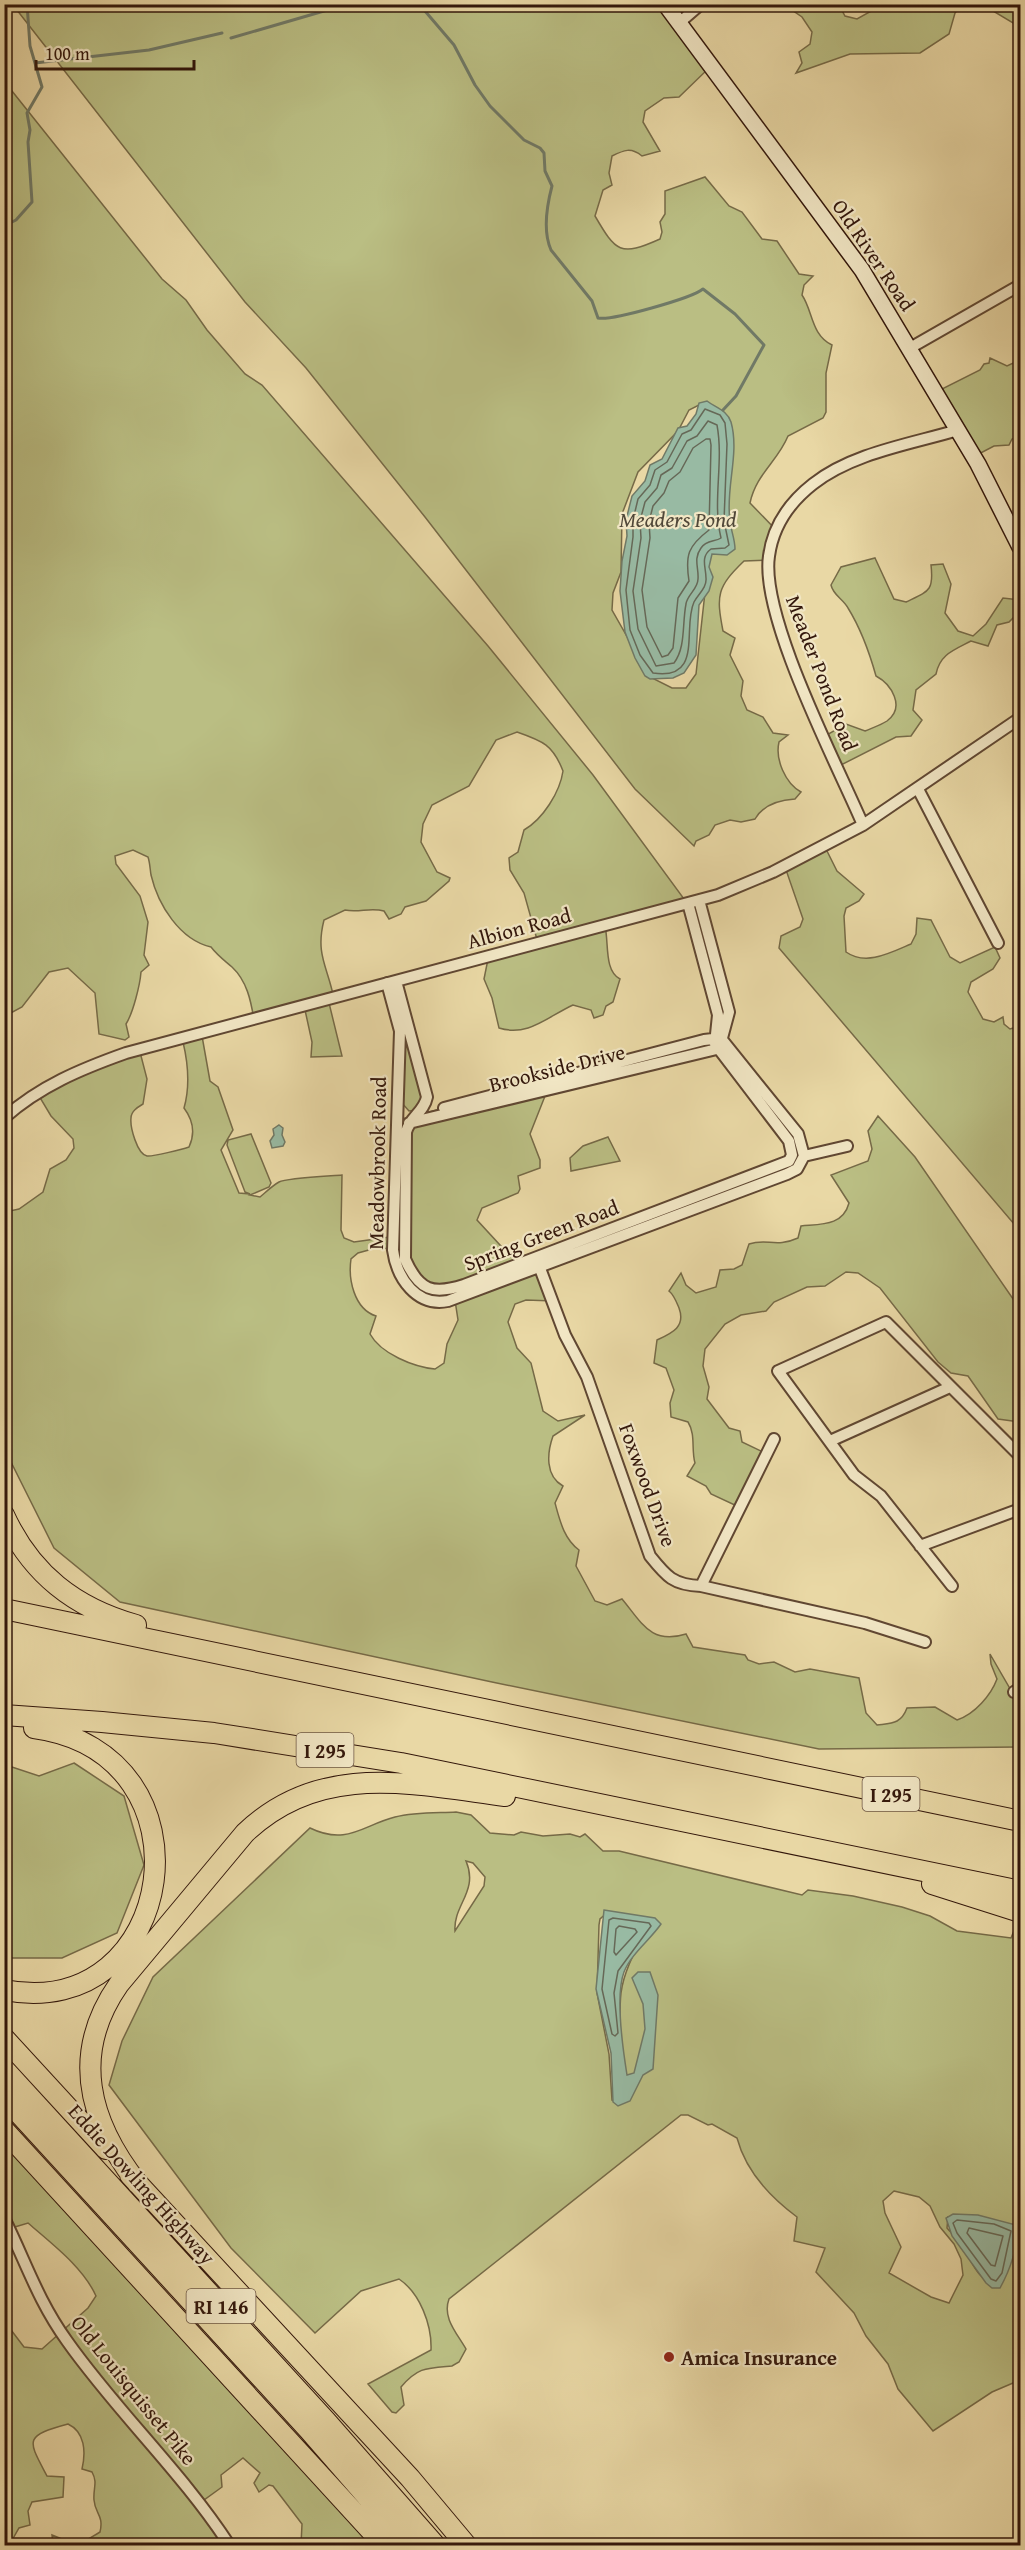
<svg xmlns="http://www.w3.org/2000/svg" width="1025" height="2550" font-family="'Gentium Book Plus',serif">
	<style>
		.green { fill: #babe83; stroke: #766a47; stroke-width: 1.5; fill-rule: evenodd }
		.water { fill: #98baa3; stroke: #707966; stroke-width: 1.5 }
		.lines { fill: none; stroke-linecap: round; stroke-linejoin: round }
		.shore { stroke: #666857; stroke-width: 1.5 }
		.stream { stroke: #707966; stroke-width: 3 }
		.minor-casing { stroke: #604732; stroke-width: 14 }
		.secondary-casing { stroke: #33170b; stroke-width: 18 }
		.motorway-casing { stroke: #33170b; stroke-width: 22 }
		.minor { stroke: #f1e6c4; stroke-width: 10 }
		.secondary { stroke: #f1e6c4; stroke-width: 15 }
		.motorway { stroke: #e9d8a5; stroke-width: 20 }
		.poi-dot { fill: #8f2418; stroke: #f1e6c4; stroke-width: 2 }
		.labels { text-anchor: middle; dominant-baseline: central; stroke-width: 4.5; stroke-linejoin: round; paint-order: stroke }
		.shield { fill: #f1e6c4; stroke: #6c5542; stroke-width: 1.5 }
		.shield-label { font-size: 20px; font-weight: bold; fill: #33170b }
		.street-label { font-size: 21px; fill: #33170b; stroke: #f1e6c4 }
		.poi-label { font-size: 21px; font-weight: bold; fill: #33170b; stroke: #f1e6c4; text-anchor: start }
		.water-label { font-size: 22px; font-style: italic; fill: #514839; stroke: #f1e6c4 }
	</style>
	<rect width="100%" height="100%" fill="#e9d8a5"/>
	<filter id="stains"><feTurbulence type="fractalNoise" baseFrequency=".00333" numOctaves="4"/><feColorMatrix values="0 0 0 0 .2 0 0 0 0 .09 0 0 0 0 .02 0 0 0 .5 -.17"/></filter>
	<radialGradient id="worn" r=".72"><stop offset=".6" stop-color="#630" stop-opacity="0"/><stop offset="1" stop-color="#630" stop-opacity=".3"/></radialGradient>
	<path class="green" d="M 13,5 L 663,5 L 709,68 L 679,97 L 664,98 L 645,111 L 643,122 L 660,151 L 642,156 C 631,147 624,150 612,156 L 609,173 L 612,185 L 603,190 L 595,216 C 616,252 620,257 660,239 L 662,232 L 660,222 L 665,214 L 665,191 L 705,177 L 729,206 L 742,212 L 762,239 L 777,241 L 799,274 L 813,276 L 804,285 L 802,295 C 813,311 811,335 832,345 L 826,373 L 826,412 L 823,418 L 788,436 C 778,461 756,474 750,503 L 778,532 L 771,560 L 744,561 C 717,587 716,595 723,631 L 735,638 L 730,655 L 743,681 L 741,696 L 747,710 L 763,717 L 773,733 L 788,735 L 779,742 C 775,759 785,783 801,792 L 795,799 C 779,800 763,805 755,819 L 741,822 L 730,820 L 715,825 L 709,835 L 696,841 L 694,846 L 635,789 L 425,517 L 306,368 L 245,302 ZM 701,404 L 708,565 L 696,674 L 686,688 L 672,688 L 650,677 L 612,610 L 613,593 L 621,572 L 622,514 L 638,472 L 678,431 L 689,410 Z
		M 792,5 L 839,5 L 845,16 L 857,19 L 882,5 L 962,5 L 955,13 L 949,34 L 920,53 L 850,54 L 796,73 L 802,63 L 799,52 L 810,44 L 812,32 L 802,17 L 792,10 Z
		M 983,5 L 1020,5 L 1020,20 L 1013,23 Z
		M 4,81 L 162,279 L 186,300 L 207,330 L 245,374 L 262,385 L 488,646 L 593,775 L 687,903 L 605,926 C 609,943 604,971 620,979 L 613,1002 L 606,1006 L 603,1015 L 594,1018 L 591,1010 L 573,1005 C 547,1017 528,1037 499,1028 L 492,998 L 484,979 L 488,959 L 538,943 L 524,893 L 510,870 L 509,858 L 518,852 L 524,830 C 543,819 560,792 563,771 C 553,745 543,741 517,732 L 496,740 L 469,786 L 432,805 L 423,824 L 421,842 L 437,872 L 450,878 L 449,881 L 426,901 L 405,907 L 401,914 L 389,919 L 384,911 C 370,907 359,913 345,910 L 324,920 C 315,955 328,967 334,999 L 329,1003 L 342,1056 L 311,1057 L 312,1042 L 305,1010 L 254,1020 C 251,1001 247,981 232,967 C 224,960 218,956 211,947 C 180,940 158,905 151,875 C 150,869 150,863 148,857 L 133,850 L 115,856 L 116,864 L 140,896 L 148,922 L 144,955 L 149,965 L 141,972 C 140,985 133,1013 126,1024 L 129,1037 L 125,1040 L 99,1034 L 95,993 L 68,968 L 49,972 L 22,1007 L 7,1015 L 4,1011 Z
		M 990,358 L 1007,366 L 1020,360 L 1020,436 L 1012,439 L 1009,445 L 994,446 L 973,457 L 934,393 L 980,370 L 984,364 L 989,363 Z
		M 875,558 L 894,599 L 906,602 C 929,591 934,591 931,565 L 943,564 L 951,584 L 945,613 L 958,631 L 973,636 L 986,624 L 1003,598 L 1020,600 L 1020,611 L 1009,622 L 997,625 L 988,646 L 971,641 C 954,650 940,654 936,674 L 916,690 L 913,710 L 922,720 L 911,736 L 896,737 L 837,767 L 823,737 L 846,724 L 865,731 C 872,728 881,725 887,721 C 906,707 891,684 876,676 C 869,651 861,629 848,608 C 843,599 833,595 831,585 L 841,567 Z
		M 825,847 L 837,871 L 864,894 L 859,901 L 846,908 L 844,916 L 846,952 C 866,966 890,953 911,944 L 916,934 L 917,918 L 931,920 L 950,957 L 960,963 L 995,947 L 1000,958 L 993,969 L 971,982 L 968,992 L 983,1019 L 994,1022 L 1003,1017 L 1004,1024 L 1010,1029 L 1020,1026 L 1020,1231 L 779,948 L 781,936 L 800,927 L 803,919 L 785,867 Z
		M 404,1010 L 427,1097 L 418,1110 L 409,1111 L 401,1102 Z
		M 202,1036 L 210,1081 L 218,1087 L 233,1130 L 221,1150 L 239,1193 L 250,1194 L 245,1192 L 227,1145 L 228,1140 L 251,1134 L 271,1183 L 269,1187 L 250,1195 L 260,1197 C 266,1192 272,1186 279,1182 C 287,1178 331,1176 342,1175 L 341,1230 L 344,1238 L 354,1242 L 397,1236 L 398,1120 L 602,1067 L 547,1091 L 530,1134 L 540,1160 L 540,1168 L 518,1176 L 520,1189 L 518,1193 L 482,1208 L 477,1220 L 511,1257 L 521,1262 L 539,1259 L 553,1301 L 526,1300 L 515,1304 L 508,1322 L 517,1348 L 531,1363 L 543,1411 L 558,1421 L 585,1415 L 553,1436 C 547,1453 545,1476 563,1486 L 555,1503 C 560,1521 564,1539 579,1550 L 576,1566 L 595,1601 L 607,1605 L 622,1599 C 642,1623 651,1645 686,1634 L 693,1647 L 745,1655 L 748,1660 L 759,1664 L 774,1662 L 795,1672 L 810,1669 L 859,1678 L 866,1713 L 877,1725 C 892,1723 901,1724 907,1708 L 935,1707 L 957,1720 C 975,1714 991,1695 997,1679 L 991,1664 L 990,1654 L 1020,1706 L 1020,1747 L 819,1749 L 492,1682 L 120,1602 L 54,1548 L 5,1450 L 5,1212 L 19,1209 L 43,1192 L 50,1169 L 66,1160 L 74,1148 L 73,1139 L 51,1116 L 39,1096 L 58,1083 L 140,1052 L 147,1079 L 143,1104 C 138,1107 131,1111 131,1118 C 130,1127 137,1154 147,1156 C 152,1157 183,1149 189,1147 C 196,1132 193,1120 184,1108 C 190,1087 188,1063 183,1042 ZM 376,1248 L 397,1249 L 404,1272 L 423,1296 L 441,1298 L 454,1294 L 458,1320 L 447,1344 L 444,1363 L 435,1369 C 414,1367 381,1354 370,1334 L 376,1316 C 354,1309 348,1279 351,1259 L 358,1253 Z
		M 878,1116 L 915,1157 L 1020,1309 L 1020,1422 L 998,1419 L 968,1376 L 951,1373 L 938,1362 L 880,1288 L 858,1273 L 846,1272 L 825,1286 L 807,1287 L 774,1302 L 766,1311 L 741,1315 L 725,1324 L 705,1349 L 703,1366 L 709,1387 L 707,1399 L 729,1428 L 740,1431 L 742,1442 L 765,1453 L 739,1507 L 711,1494 L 706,1486 L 687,1476 L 695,1463 C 691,1449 696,1435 688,1422 L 671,1417 L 670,1403 L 674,1390 L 666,1368 L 654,1363 L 657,1340 C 672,1333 686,1327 679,1308 C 676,1301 674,1295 669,1291 L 681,1273 L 686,1285 L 696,1293 L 716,1287 L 720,1270 L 734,1269 L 742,1265 L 749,1244 C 767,1238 776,1248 798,1238 L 801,1226 C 821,1224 843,1226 849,1203 L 831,1175 L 868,1161 L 872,1149 L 868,1131 Z
		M 608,1137 L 620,1161 L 571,1171 L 570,1158 L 583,1146 Z
		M 74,1763 L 124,1796 L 144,1865 L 117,1933 L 62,1958 L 5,1958 L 4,1768 L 12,1767 L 39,1776 Z
		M 456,1812 L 471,1815 L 490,1833 L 514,1835 L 521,1832 L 543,1836 L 570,1834 L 580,1837 L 585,1834 L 603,1851 L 619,1851 L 802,1895 L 808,1890 L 853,1896 L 902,1907 L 930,1916 L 957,1931 L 1011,1938 L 1020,1916 L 1020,2380 L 992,2392 L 933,2431 L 898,2389 L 888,2364 L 866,2336 L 854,2313 L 816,2272 L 825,2248 L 794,2241 L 797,2217 C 770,2197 746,2172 737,2138 L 712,2124 L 708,2125 L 688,2115 L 681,2115 L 449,2299 C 442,2318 457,2333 466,2349 L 459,2362 L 452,2366 C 427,2368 418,2367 401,2387 L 404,2405 L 396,2413 L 392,2412 L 368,2384 L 431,2350 C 432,2325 420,2293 399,2279 L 361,2291 L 315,2333 L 231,2248 L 109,2085 L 122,2041 L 153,1977 L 310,1828 C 347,1846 363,1825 395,1817 C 415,1812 436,1813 456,1812 ZM 466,1861 L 473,1863 L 485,1877 L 484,1886 L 455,1931 C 453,1905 479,1891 466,1861 ZM 608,1912 L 649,1924 C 638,1946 624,1969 621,1993 C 617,2030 626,2065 618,2101 L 612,2100 L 609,2054 L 597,1993 L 599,1925 L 600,1919 ZM 894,2191 L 919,2197 L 930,2206 L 940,2227 L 954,2244 L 961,2259 L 963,2275 L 949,2303 L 931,2297 L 889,2273 L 901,2247 L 885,2213 L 883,2201 ZM 948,2217 L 1017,2232 L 1015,2251 L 999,2283 C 976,2281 974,2264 963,2247 C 959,2240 952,2234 947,2228 Z
		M 4,2137 L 376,2545 L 301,2545 L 302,2524 L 273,2486 L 269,2485 L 259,2492 L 254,2483 L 260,2473 L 243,2458 L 221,2475 L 222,2487 L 200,2503 L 228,2545 L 53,2545 L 52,2535 C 81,2546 71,2549 100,2532 C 104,2515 95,2514 94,2500 C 93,2488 98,2483 92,2472 L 82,2469 C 86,2452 85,2432 68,2424 C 23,2436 28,2440 47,2476 L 64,2477 L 63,2497 L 32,2502 L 28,2511 L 30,2525 L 19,2528 L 11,2542 L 5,2539 L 5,2322 L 24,2347 L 42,2349 L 88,2308 L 96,2296 C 83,2267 52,2244 28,2223 L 8,2229 L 4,2221 Z"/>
	<path class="water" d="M 707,401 C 716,408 727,410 731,422 C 740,454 725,489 730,521 C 731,531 735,539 735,549 L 727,555 L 712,554 L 709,567 L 713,577 L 709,591 L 699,605 L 696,655 L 684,673 L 673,678 L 650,679 L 645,676 L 635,658 L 625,632 L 620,591 L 622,561 L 627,536 L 626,520 L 632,496 L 645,481 L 650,465 L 662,459 L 678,428 L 687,426 L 696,414 L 699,403 Z
		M 279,1125 L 283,1128 L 282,1135 L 285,1142 L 283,1146 L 272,1148 L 270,1141 L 274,1135 L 273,1129 Z
		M 604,1910 L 655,1918 L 661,1924 C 650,1940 631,1954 624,1972 C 615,1996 623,2050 627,2075 L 634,2073 L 645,2029 L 643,2004 L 632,1978 L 638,1972 L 650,1972 L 658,1995 L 653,2069 L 643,2075 L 630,2101 L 618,2106 L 613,2102 L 611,2053 L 596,1989 Z
		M 953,2214 L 978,2215 L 1016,2225 C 1020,2244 1009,2272 1000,2288 L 992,2288 L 986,2283 L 952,2236 L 946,2218 Z"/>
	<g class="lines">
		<path class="shore" d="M 705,409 L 720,415 L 725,423 L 727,444 L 724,521 L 729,545 L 725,548 L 711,549 C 700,557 706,567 706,578 C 707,588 698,594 694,602 C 682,628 704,681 653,673 L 640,655 L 630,630 L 626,590 L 633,537 L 633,520 L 638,499 L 650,485 L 655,470 L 667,462 L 682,434 L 691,430 Z
			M 708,421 L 717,425 C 724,463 712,501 721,538 C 715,542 706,540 701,548 C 693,559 699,568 698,579 C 698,589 687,595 686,604 C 682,624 686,647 674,663 L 656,666 L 638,629 L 633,591 L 641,538 L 640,521 L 645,502 L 657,488 L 661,475 L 672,468 L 687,441 L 697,436 Z
			M 706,439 L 710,439 L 711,445 L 709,530 C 688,546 685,555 689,581 L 678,598 L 673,648 L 668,655 L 662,657 L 647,627 L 642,590 L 650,538 L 649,522 L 653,506 L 664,493 L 669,481 L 680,472 L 693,448 Z
			M 613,1918 L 649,1923 L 651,1926 L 618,1971 L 614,1993 L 618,2033 L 615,2036 L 612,2034 L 602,1989 L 609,1920 Z
			M 619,1926 L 635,1929 L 637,1932 L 616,1955 L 614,1952 L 616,1929 Z
			M 957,2220 L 994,2224 L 1011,2231 L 1002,2273 L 996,2281 L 991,2279 L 957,2233 L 953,2223 Z
			M 969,2228 L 1003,2236 L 995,2266 L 991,2265 L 967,2233 Z"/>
		<path class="stream" d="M 419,4 L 454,45 L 475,85 L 490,106 L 524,140 L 540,148 L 544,153 L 545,171 L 552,186 C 547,205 543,232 551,250 L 592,301 L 598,318 C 612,321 692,298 703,289 L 735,314 L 764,345 L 736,396 L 723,410
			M 231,38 L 348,4
			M 35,63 L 149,50 L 222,33
			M 4,226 L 16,220 L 32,202 L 28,142 L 30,130 L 27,113 L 42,87 L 30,46 L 27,4"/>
		<g class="minor-casing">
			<path id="minor" d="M 679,23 L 701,4
				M 910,348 L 1020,285
				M 918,789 L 998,943
				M 863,825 C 837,764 760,617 769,556 C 773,526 790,502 813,484 C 852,453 911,444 958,430
				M 699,900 L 729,1012 L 722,1038
				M 396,981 L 427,1097 C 424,1112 410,1117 406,1132 L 405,1259 C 419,1291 433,1295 464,1285 L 789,1161 L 792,1155 L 789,1141 L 715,1044 L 718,1015 L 688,903
				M 387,983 L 400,1031 L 393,1250 C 397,1279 417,1307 448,1301 L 787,1174 L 797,1169 L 804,1156
				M 723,1041 L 798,1134 L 804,1156
				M 444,1108 L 704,1040 L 722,1038
				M 4,1118 C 40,1086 81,1069 126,1053 L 718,895 L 773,872 L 863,825 L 1020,718
				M 409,1123 L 725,1047
				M 804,1156 L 847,1146
				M 538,1263 L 565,1335 L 587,1377 L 650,1556 C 666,1576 673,1585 701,1586 L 865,1623 L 925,1642
				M 830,1441 L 950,1387
				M 920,1546 L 1020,1509
				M 701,1586 L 774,1439
				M 952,1586 L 881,1496 L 854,1475 L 778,1371 L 886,1322 L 1020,1456
				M 1014,1692 L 1020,1688
				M 4,2218 C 26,2262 37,2299 67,2341 C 117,2412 182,2472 230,2546"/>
		</g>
		<g class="secondary-casing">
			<path id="secondary" d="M 665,4 L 862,270 L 978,464 L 1020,547"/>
		</g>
		<g class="motorway-casing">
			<path id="motorway" d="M 4,1515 C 31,1574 75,1608 136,1625
				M 4,1609 L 1020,1821
				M 4,1715 L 102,1722 L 214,1733 L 401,1763 L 1020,1891
				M 932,1884 L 1020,1912
				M 4,1990 C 178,2024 219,1753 34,1728
				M 4,2038 L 106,2149
				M 4,2069 L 326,2421 L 436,2546
				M 4,2097 L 308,2429 L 410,2546
				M 4,2130 L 385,2546
				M 130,2175 L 410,2478 L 467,2546
				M 138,2184 C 89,2122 70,2054 119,1984 L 245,1833 C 320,1761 412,1784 505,1796"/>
		</g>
		<use href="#minor" class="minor"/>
		<use href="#secondary" class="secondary"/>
		<use href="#motorway" class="motorway"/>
	</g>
	<circle class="poi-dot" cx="669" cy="2357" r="6"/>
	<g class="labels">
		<g class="shield">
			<rect x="296.5" y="1733" width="57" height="34" rx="4.5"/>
			<rect x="862.5" y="1777" width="57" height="34" rx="4.5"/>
			<rect x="186.5" y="2289" width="69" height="34" rx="4.5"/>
		</g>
		<g class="shield-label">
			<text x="325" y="1750">I 295</text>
			<text x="891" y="1794">I 295</text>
			<text x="221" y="2306">RI 146</text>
		</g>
		<g class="street-label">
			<text transform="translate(874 255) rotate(56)">Old River Road</text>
			<text transform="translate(822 673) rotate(69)">Meader Pond Road</text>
			<text transform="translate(519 928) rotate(-15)">Albion Road</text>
			<text transform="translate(557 1068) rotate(-14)">Brookside Drive</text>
			<text transform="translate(377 1163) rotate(-89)">Meadowbrook Road</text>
			<text transform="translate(541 1235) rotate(-21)">Spring Green Road</text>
			<text transform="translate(648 1485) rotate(70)">Foxwood Drive</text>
			<text transform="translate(142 2184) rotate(48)">Eddie Dowling Highway</text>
			<text transform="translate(134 2390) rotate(51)">Old Louisquisset Pike</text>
		</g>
		<g class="poi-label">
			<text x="681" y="2357">Amica Insurance</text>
		</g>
		<g class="water-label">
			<text x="678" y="519">Meaders Pond</text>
		</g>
	</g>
	<rect width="1025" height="2550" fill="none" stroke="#e9d8a5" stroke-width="24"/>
	<rect x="6" y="6" width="1013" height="2538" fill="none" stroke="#33170b" stroke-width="3"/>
	<rect x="12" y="12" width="1001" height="2526" fill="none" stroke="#33170b" stroke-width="1.5"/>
	<path d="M36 60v9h158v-9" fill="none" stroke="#33170b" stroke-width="3"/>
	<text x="45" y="60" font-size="18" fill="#33170b" stroke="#f1e6c4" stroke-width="4.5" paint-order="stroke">100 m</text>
	<rect width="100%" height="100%" filter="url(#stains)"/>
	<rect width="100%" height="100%" fill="url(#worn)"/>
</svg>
